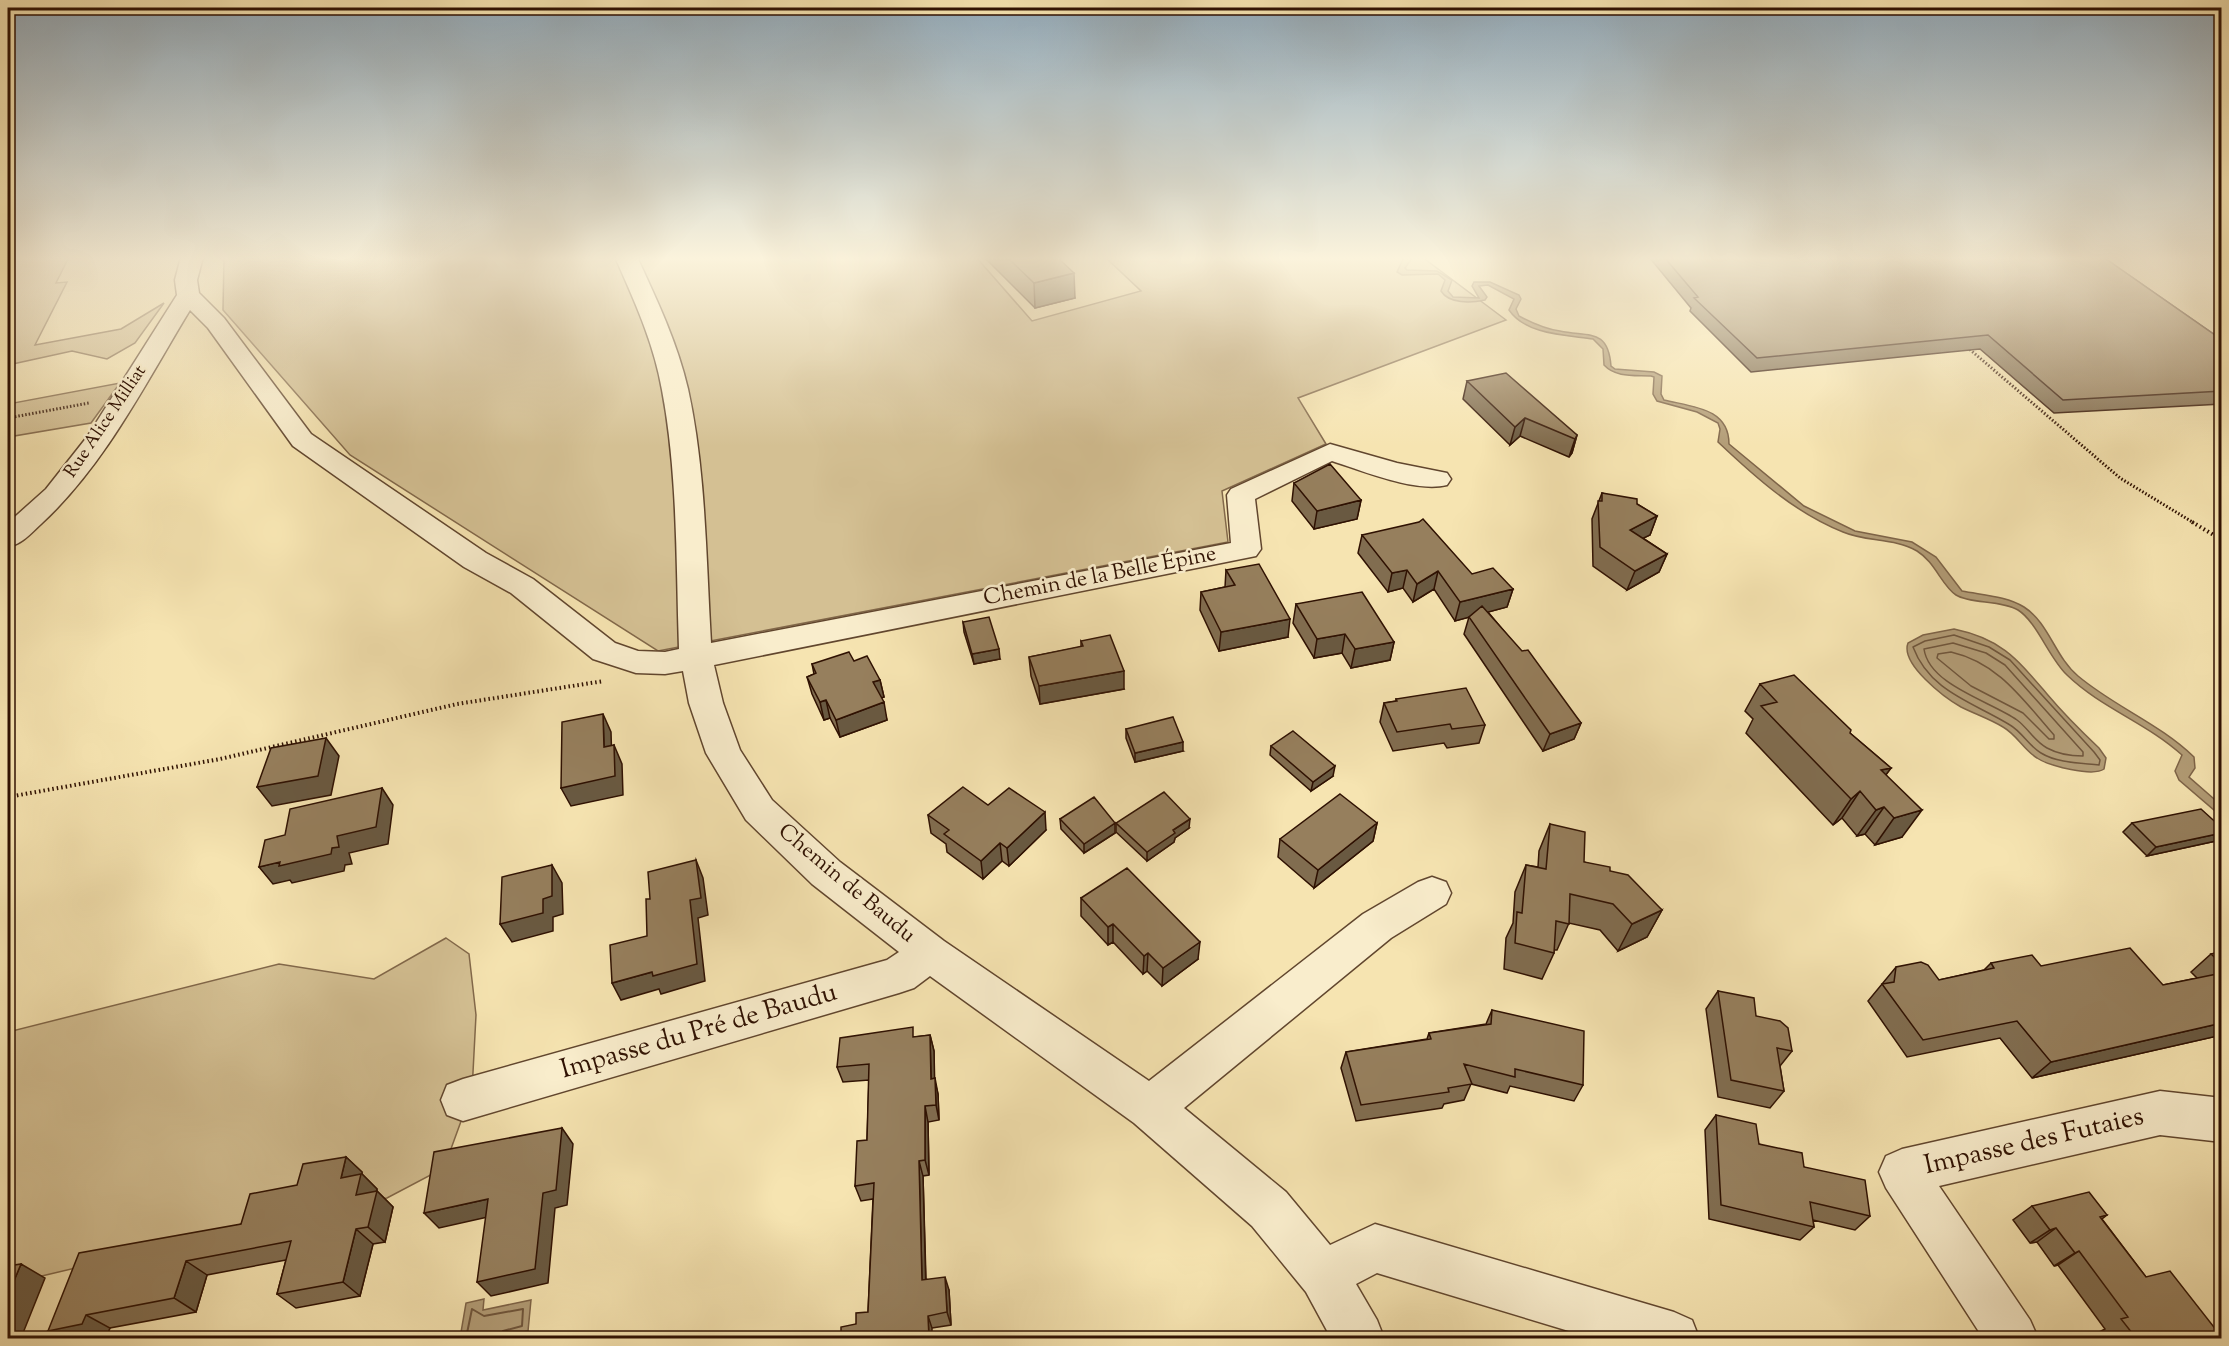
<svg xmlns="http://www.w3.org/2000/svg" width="2229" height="1346" font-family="'Sorts Mill Goudy',serif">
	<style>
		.green { fill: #d4c093; stroke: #82684a; stroke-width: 1.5 }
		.water { fill: #b29c76; stroke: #7e6448; stroke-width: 1.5 }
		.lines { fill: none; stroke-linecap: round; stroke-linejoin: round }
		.shore-far1 { stroke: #70563c; stroke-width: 1.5 }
		.shore { stroke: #70563c; stroke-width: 2 }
		.minor-casing { stroke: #61462e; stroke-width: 3 }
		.path-far1 { stroke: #2f1102; stroke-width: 3; stroke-dasharray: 1.5 2; stroke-linecap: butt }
		.path { stroke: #2f1102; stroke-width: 4; stroke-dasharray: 1.5 3; stroke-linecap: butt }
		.minor { fill: #f9edcc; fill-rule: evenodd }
		.wall { fill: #816d50; stroke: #2f1102; stroke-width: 1.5 }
		.shaded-wall { fill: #695941; stroke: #2f1102; stroke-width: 1.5 }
		.building { fill: #967f5d; stroke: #2f1102; stroke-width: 1.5 }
		.labels { text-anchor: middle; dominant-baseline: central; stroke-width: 5; stroke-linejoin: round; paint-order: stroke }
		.far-street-label { font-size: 18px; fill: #2f1102; stroke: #f9edcc }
		.street-label { font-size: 22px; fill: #2f1102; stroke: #f9edcc }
		.near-street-label { font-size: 27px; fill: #2f1102; stroke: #f9edcc }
	</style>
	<rect width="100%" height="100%" fill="#f6e4b1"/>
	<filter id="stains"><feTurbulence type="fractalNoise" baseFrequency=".00333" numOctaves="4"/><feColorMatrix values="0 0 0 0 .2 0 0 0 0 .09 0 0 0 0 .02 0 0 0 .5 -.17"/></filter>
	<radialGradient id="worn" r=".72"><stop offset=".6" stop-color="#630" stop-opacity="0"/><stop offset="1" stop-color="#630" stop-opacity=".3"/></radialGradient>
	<path class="green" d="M 8,257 L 69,257 L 56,283 L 67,282 L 35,345 L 121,329 L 164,303 L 135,343 L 107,359 L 72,351 L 8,365 Z
		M 224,257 L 976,257 L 1032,321 L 1141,291 L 1105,257 L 1422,257 L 1506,320 L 1298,398 L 1326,444 L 1222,491 L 1228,542 L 658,651 L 350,455 L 223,310 Z
		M 120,383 L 91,423 L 8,437 L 8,404 Z
		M 446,938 L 469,954 L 476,1015 L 472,1091 L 444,1168 L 387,1198 L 303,1214 L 8,1284 L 8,1032 L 279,964 L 374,979 Z"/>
	<path class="water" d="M 1404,257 L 1413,257 L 1405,268 L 1407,270 L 1437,271 L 1452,280 L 1448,291 L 1453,297 L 1479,298 L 1472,286 L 1474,282 L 1490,282 L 1519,295 L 1521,299 L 1516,309 L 1519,316 C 1532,323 1545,329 1560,331 C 1589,337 1608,328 1611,366 L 1615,369 L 1654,372 L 1662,376 L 1661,394 L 1664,400 C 1693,407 1729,408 1729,444 L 1804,506 L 1855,531 L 1912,542 L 1936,557 L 1962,591 C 1982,595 2007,596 2024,607 C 2049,623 2055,657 2078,676 C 2115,707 2160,724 2194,757 L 2195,768 L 2189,777 L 2221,805 L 2221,816 L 2179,780 L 2175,771 L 2182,755 C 2147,723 2101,708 2067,675 C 2049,658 2037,622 2018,610 C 2001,600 1970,604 1956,595 C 1942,586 1935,562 1917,551 C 1895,538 1866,542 1843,532 C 1795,513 1755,477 1718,442 L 1720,429 L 1718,423 L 1697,412 L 1657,401 L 1653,394 L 1654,377 L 1651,376 C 1635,375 1616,378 1604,365 L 1603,349 L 1593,339 C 1566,335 1526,335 1509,310 L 1514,299 L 1488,285 L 1479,286 L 1487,297 L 1485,300 C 1471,303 1449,304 1441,291 L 1445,280 L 1438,274 L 1402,275 L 1397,272 Z
		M 1954,629 C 2002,639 2017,659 2047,694 C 2063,713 2081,731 2099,748 L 2106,758 L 2104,769 C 2093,777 2049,766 2037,758 C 2024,750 2017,735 2003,727 C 1990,719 1975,714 1961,707 C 1945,698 1900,664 1908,643 L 1923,635 Z
		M 484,1299 L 483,1310 L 531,1300 L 528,1331 L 493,1338 L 460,1338 L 466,1303 Z"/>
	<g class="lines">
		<path class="shore-far1" d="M 1954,635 L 1989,647 L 2010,660 L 2094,752 L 2100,760 L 2099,765 C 2081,763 2057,763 2041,753 C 2029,746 2022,732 2010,725 C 1973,702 1930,692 1913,647 L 1925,641 Z
			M 1953,643 L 1986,653 L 2005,665 L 2083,752 L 2083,756 C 2071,756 2058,754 2047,748 C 2034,741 2028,728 2017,720 C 1990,701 1929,685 1924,649 Z
			M 1951,652 C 1999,663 2023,700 2054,735 L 2054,739 L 2049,739 L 2023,713 L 1971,686 L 1937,658 L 1938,654 Z"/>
		<path class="shore" d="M 466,1338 L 472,1309 L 484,1316 L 523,1309 L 522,1326 L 503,1331 L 500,1338"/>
		<g class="minor-casing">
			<path id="minor" d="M 181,257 L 203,257 L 197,280 L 199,293 L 224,318 L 311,434 L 486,553 L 533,579 L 615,643 L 638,651 L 665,652 L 679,649 C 676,563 678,474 662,390 C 654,343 634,300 615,257 L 637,257 C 657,300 677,342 688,389 C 706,471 706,559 711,643 L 1231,543 L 1227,495 L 1231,489 L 1330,444 L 1397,463 L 1447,473 L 1451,479 L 1447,485 C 1416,493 1363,471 1332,461 L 1255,499 L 1261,549 L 1256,556 L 714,665 L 723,703 L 740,750 L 772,800 L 840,862 L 944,941 L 1149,1081 L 1363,914 L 1418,882 L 1432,877 L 1446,882 L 1451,893 L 1446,904 L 1391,938 L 1184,1108 L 1286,1192 L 1330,1245 L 1375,1224 L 1674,1312 L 1692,1320 L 1699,1338 L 1592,1338 L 1377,1273 L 1356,1284 L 1377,1320 L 1384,1338 L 1331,1338 L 1306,1292 L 1252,1226 L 1134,1123 L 930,976 L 914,988 L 899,993 L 463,1121 L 447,1115 L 441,1100 L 447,1085 L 463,1079 L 887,960 L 899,952 L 812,884 L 746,820 L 706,753 L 689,703 L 683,671 L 665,674 L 636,673 L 593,659 L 511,593 L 464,567 L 293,446 L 208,328 L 190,310 C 145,384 105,465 41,524 C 30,534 22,544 8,547 L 8,523 L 46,489 L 87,437 L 177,295 L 175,280 Z
				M 2160,1091 L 2222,1098 L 2222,1142 L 2160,1135 L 1939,1186 L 2030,1320 L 2038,1338 L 1983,1338 L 1886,1188 L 1879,1172 L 1886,1156 L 1902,1149 Z"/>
		</g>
		<path class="path-far1" d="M 1967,347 L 2120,478 L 2194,523
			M 8,418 L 89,403"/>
		<path class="path" d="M 2192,522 L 2222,540
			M 8,797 L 220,759 L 457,704 L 604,681"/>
		<use href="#minor" class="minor"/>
	</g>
	<path class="wall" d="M 984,257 L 1057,257 L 1075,298 L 1035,308 Z
		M 1649,257 L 2103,257 L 2222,340 L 2222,404 L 2054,413 L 1980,349 L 1751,372 L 1690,311 L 1691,308 Z
		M 1467,381 L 1577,435 L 1572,453 L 1569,457 L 1520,436 L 1510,445 L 1463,399 Z
		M 1294,483 L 1361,500 L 1357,519 L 1314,529 L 1292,501 Z
		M 1602,493 L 1637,504 L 1657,516 L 1650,535 L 1643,538 L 1667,554 L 1659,572 L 1627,590 L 1593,566 L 1592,519 Z
		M 1362,535 L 1513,589 L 1507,607 L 1488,612 L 1581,723 L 1574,739 L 1543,751 L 1464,634 L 1469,617 L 1455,621 L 1434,589 L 1413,602 L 1403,588 L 1388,592 L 1358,553 Z
		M 1226,570 L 1288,637 L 1219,651 L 1200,610 L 1201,592 L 1225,587 Z
		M 1296,604 L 1394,642 L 1390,660 L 1351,668 L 1342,653 L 1314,658 L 1293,623 Z
		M 963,622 L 1000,659 L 974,664 L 964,632 Z
		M 1081,641 L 1124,689 L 1040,704 L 1031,676 L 1029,657 L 1081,647 Z
		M 854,661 L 880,680 L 884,697 L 881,698 L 887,720 L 840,737 L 830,718 L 824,720 L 812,694 L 807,677 L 814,674 L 812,664 Z
		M 1760,684 L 1850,733 L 1891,768 L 1886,774 L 1902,837 L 1875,845 L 1865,834 L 1857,836 L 1842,818 L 1833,825 L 1746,733 L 1753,719 L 1745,711 Z
		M 1396,699 L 1485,725 L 1479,743 L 1447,748 L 1444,743 L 1393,751 L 1380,722 L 1384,703 L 1396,701 Z
		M 1126,729 L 1183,751 L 1135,762 L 1126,738 Z
		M 1271,746 L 1333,776 L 1311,791 L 1270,755 Z
		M 988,805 L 1046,830 L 1009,866 L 1002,861 L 983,879 L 947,852 L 946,844 L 931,833 L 928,815 Z
		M 1060,819 L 1115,833 L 1084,853 L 1061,829 Z
		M 1116,823 L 1189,828 L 1175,838 L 1174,842 L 1147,861 L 1116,832 Z
		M 1377,823 L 1373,841 L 1314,888 L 1278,857 L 1280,839 Z
		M 2132,823 L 2216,841 L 2147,856 L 2123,832 Z
		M 1550,824 L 1584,862 L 1610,871 L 1662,910 L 1647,937 L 1618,951 L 1600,930 L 1569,923 L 1557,950 L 1554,950 L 1554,953 L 1542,979 L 1504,969 L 1506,938 L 1513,923 L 1515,892 L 1526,865 L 1538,867 L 1539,851 Z
		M 1081,898 L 1198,959 L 1162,986 L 1147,971 L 1143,974 L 1113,942 L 1108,945 L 1081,916 Z
		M 2222,952 L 2222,1035 L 2032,1078 L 2000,1038 L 1907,1057 L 1868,1001 L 1896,967 L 1939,980 L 1984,970 L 1991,963 L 2041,966 L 2163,985 L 2197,978 L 2191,972 L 2211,954 Z
		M 1718,991 L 1756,1016 L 1792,1051 L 1780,1066 L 1784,1091 L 1770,1108 L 1718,1097 L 1706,1009 Z
		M 1492,1010 L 1583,1085 L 1574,1101 L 1510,1086 L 1507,1093 L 1471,1084 L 1464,1100 L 1444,1104 L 1442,1108 L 1356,1121 L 1341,1068 L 1346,1052 L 1427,1039 L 1429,1033 L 1486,1024 Z
		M 930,1035 L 934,1051 L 934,1078 L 938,1094 L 939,1120 L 928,1122 L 929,1175 L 923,1176 L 926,1279 L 949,1290 L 951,1325 L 932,1328 L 856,1324 L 868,1312 L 873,1199 L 861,1201 L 855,1186 L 867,1140 L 869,1080 L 843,1082 L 837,1067 L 915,1037 Z
		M 1716,1115 L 1759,1144 L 1804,1167 L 1870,1216 L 1855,1230 L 1813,1220 L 1814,1227 L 1800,1240 L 1709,1219 L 1705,1130 Z
		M 346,1157 L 362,1172 L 362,1174 L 377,1189 L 377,1191 L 393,1207 L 385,1242 L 373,1244 L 360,1296 L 296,1308 L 277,1294 L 286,1260 L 207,1275 L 196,1312 L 110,1328 L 106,1337 L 48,1331 L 241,1224 Z
		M 2032,1206 L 2107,1215 L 2102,1219 L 2146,1277 L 2202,1338 L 2104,1338 L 2099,1332 L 2105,1329 L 2058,1265 L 2054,1266 L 2037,1242 L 2030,1243 L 2013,1220 Z"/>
	<path class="shaded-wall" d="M 1074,273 L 1075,298 L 1035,308 L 1034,283 Z
		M 1525,418 L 1520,436 L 1510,445 L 1515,427 Z
		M 1577,435 L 1572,453 L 1569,457 L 1575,439 Z
		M 1361,500 L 1357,519 L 1314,529 L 1317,511 Z
		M 1657,516 L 1650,535 L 1623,548 L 1630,530 Z
		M 1667,554 L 1659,572 L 1627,590 L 1635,571 Z
		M 1407,570 L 1403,588 L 1388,592 L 1392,573 Z
		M 1438,571 L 1434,589 L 1413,602 L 1417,584 Z
		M 1513,589 L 1507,607 L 1455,621 L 1460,602 Z
		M 1290,619 L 1288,637 L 1219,651 L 1221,632 Z
		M 1345,634 L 1342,653 L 1314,658 L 1317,639 Z
		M 1394,642 L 1390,660 L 1351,668 L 1355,649 Z
		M 999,649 L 1000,659 L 974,664 L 972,654 Z
		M 1124,671 L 1124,689 L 1040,704 L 1039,686 Z
		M 880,680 L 884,697 L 876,700 L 873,682 Z
		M 826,700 L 830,718 L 824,720 L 820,702 Z
		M 884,702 L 887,720 L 840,737 L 836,720 Z
		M 603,714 L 611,732 L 612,766 L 604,747 Z
		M 1581,723 L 1574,739 L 1543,751 L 1550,734 Z
		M 326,738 L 339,756 L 331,795 L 272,806 L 257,787 Z
		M 1183,742 L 1183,751 L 1135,762 L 1135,753 Z
		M 614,745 L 622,764 L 623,795 L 571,806 L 561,788 Z
		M 1335,766 L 1333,776 L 1311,791 L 1313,782 Z
		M 1891,768 L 1872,794 L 1881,770 Z
		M 382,788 L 393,805 L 388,844 L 349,853 L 352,864 L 345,865 L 344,871 L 292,883 L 290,880 L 273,884 L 259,867 L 332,848 L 337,836 Z
		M 1860,791 L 1842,818 L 1833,825 L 1851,799 Z
		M 1884,807 L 1865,834 L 1857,836 L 1876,810 Z
		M 1922,810 L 1902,837 L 1875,845 L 1894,818 Z
		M 1045,812 L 1046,830 L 1009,866 L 1007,848 Z
		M 1190,819 L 1189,828 L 1175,838 L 1174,842 L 1147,861 L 1147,852 L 1173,830 Z
		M 1115,823 L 1115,833 L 1084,853 L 1084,844 Z
		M 1377,823 L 1373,841 L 1314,888 L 1318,870 Z
		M 2222,833 L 2222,836 L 2216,841 L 2147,856 L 2156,847 Z
		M 1000,843 L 1002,861 L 983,879 L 981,861 Z
		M 696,860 L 703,878 L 708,915 L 698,918 L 705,981 L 661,994 L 659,989 L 621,1000 L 612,983 L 652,972 L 690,900 Z
		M 552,865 L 562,883 L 563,914 L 553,917 L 553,931 L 512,942 L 500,924 L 543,899 Z
		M 1662,910 L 1647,937 L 1618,951 L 1632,924 Z
		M 1113,924 L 1113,942 L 1108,945 L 1108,927 Z
		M 1200,942 L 1198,959 L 1162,986 L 1163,968 Z
		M 1148,953 L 1147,971 L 1143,974 L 1144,956 Z
		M 2222,1023 L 2222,1035 L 2032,1078 L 2051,1062 Z
		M 930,1035 L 934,1051 L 935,1095 L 931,1079 Z
		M 935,1078 L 938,1094 L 939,1120 L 936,1105 Z
		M 925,1106 L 928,1122 L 929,1175 L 925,1160 Z
		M 562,1128 L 573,1144 L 567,1205 L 555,1208 L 548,1283 L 491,1296 L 477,1282 L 543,1193 Z
		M 346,1157 L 362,1172 L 362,1174 L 377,1189 L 376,1193 L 377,1191 L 393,1207 L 385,1242 L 368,1227 L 356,1195 L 341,1178 Z
		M 919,1161 L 923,1176 L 926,1293 L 922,1280 Z
		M 488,1199 L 501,1214 L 439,1228 L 424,1213 Z
		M 2056,1228 L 2037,1242 L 2030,1243 L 2050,1230 Z
		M 356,1229 L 373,1244 L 360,1296 L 343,1282 Z
		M 2079,1251 L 2058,1265 L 2054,1266 L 2075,1253 Z
		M 186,1261 L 207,1275 L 196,1312 L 174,1298 Z
		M 21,1264 L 45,1278 L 21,1338 L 8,1338 L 8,1295 Z
		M 945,1277 L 949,1290 L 951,1325 L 947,1312 Z
		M 86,1315 L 110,1328 L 106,1337 L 101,1338 L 62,1338 L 48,1331 Z
		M 928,1316 L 932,1328 L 932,1338 L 929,1338 Z
		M 2217,1331 L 2202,1338 L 2188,1338 Z"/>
	<path class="building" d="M 1007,257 L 1057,257 L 1074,273 L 1034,283 Z
		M 1664,257 L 2103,257 L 2222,340 L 2222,391 L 2063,400 L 1988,335 L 1757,358 L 1694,298 L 1698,297 Z
		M 1506,373 L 1577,435 L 1575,439 L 1525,418 L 1515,427 L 1467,381 Z
		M 1330,464 L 1361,500 L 1317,511 L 1294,483 Z
		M 1602,493 L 1637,499 L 1637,504 L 1657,516 L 1630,530 L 1667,554 L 1635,571 L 1600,547 L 1598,501 L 1602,501 Z
		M 1423,519 L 1472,574 L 1493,568 L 1513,589 L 1460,602 L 1438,571 L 1417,584 L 1407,570 L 1392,573 L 1362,535 L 1419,522 Z
		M 1259,564 L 1290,619 L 1221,632 L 1201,592 L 1235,585 L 1226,570 Z
		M 1362,592 L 1394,642 L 1355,649 L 1345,634 L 1317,639 L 1296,604 Z
		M 1482,606 L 1522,651 L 1528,650 L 1581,723 L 1550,734 L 1469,617 Z
		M 989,617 L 999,649 L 972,654 L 963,622 Z
		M 1110,635 L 1124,671 L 1039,686 L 1029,657 L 1083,646 L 1081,641 Z
		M 849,652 L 854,661 L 867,656 L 880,680 L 873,682 L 884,702 L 836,720 L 826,700 L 820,702 L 807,677 L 816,673 L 812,664 Z
		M 1794,675 L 1851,730 L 1850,733 L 1891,768 L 1881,770 L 1922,810 L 1894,818 L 1884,807 L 1876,810 L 1860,791 L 1851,799 L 1761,706 L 1777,702 L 1760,684 Z
		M 1466,688 L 1485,725 L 1452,729 L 1450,724 L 1397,732 L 1384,703 L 1397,701 L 1396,699 Z
		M 603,714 L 604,747 L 614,745 L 615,776 L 561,788 L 562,722 Z
		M 1173,717 L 1183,742 L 1135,753 L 1126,729 Z
		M 1293,731 L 1335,766 L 1313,782 L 1271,746 Z
		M 326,738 L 318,776 L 257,787 L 271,748 Z
		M 963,787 L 988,805 L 1009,788 L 1045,812 L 1007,848 L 1000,843 L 981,861 L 944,834 L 949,830 L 928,815 Z
		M 382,788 L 376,827 L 337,836 L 339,847 L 332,848 L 331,854 L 279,866 L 280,862 L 259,867 L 265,840 L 285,835 L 290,809 Z
		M 1164,792 L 1190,819 L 1173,830 L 1175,833 L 1147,852 L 1116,823 Z
		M 1340,794 L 1377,823 L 1318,870 L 1280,839 Z
		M 1094,797 L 1115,823 L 1084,844 L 1060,819 Z
		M 2201,809 L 2222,828 L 2222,833 L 2156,847 L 2132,823 Z
		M 1550,824 L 1585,832 L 1584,862 L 1610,867 L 1610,871 L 1628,875 L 1662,910 L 1632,924 L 1613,904 L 1570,894 L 1569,924 L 1556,921 L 1554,953 L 1515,943 L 1517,912 L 1522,913 L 1526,865 L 1546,869 Z
		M 696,860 L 701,898 L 690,900 L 697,964 L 653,976 L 652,972 L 612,983 L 610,945 L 647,936 L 646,899 L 650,899 L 648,872 Z
		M 552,865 L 552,896 L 543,899 L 543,913 L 500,924 L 502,877 Z
		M 1127,868 L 1200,942 L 1163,968 L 1148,953 L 1144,956 L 1113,924 L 1108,927 L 1081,898 Z
		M 2130,948 L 2163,985 L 2222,973 L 2222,1023 L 2051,1062 L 2017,1021 L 1923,1040 L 1882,984 L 1894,982 L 1896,967 L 1921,962 L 1928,965 L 1939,980 L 1994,968 L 1991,963 L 2032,955 L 2041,966 Z
		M 2222,952 L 2222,964 L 2211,954 Z
		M 1718,991 L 1754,998 L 1756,1016 L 1780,1021 L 1788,1028 L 1792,1051 L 1777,1048 L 1784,1091 L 1731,1080 Z
		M 1492,1010 L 1584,1031 L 1583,1085 L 1515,1069 L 1515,1077 L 1464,1064 L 1472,1084 L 1448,1088 L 1449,1092 L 1361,1105 L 1346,1052 L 1431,1039 L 1429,1033 L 1491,1024 Z
		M 913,1027 L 913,1037 L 930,1035 L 931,1079 L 935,1078 L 936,1105 L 925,1106 L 925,1160 L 919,1161 L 922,1280 L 945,1277 L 947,1312 L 928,1316 L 929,1338 L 841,1338 L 841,1327 L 856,1324 L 856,1313 L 868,1312 L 874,1183 L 855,1186 L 857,1141 L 867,1140 L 869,1064 L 837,1067 L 840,1038 Z
		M 1716,1115 L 1756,1124 L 1759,1144 L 1802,1153 L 1804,1167 L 1865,1180 L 1870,1216 L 1810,1202 L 1814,1227 L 1721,1205 Z
		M 562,1128 L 556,1190 L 543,1193 L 535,1269 L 477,1282 L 488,1199 L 424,1213 L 434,1152 Z
		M 346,1157 L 341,1178 L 361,1174 L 356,1195 L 377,1191 L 368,1227 L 356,1229 L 343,1282 L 277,1294 L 291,1241 L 186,1261 L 174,1298 L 86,1315 L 82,1324 L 48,1331 L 79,1253 L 241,1224 L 250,1194 L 297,1185 L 303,1164 Z
		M 2089,1192 L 2107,1215 L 2100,1217 L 2146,1277 L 2170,1271 L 2217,1331 L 2188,1338 L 2136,1338 L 2121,1319 L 2128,1317 L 2079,1251 L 2075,1253 L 2056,1228 L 2050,1230 L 2032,1206 Z
		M 21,1264 L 8,1295 L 8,1266 Z"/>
	<linearGradient id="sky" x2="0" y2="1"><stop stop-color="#92aaba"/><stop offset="0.58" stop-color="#fbf3dc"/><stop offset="1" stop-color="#fbf3dc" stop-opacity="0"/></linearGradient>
	<rect width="2229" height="446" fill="url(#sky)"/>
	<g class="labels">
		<g class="far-street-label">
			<text transform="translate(106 422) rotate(-56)">Rue Alice Milliat</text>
		</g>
		<g class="street-label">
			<text transform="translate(1100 577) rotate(-11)">Chemin de la Belle Épine</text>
			<text transform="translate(846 884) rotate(40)">Chemin de Baudu</text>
		</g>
		<g class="near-street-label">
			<text transform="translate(699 1032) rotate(-16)">Impasse du Pré de Baudu</text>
			<text transform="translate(2034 1142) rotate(-13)">Impasse des Futaies</text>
		</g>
	</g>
	<rect width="2229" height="1346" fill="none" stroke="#f6e4b1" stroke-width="30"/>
	<rect x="9" y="9" width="2211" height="1328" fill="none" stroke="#2f1102" stroke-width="3"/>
	<rect x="15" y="15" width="2199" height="1316" fill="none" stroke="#2f1102" stroke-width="1.5"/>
	<rect width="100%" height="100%" filter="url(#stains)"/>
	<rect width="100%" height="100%" fill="url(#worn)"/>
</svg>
